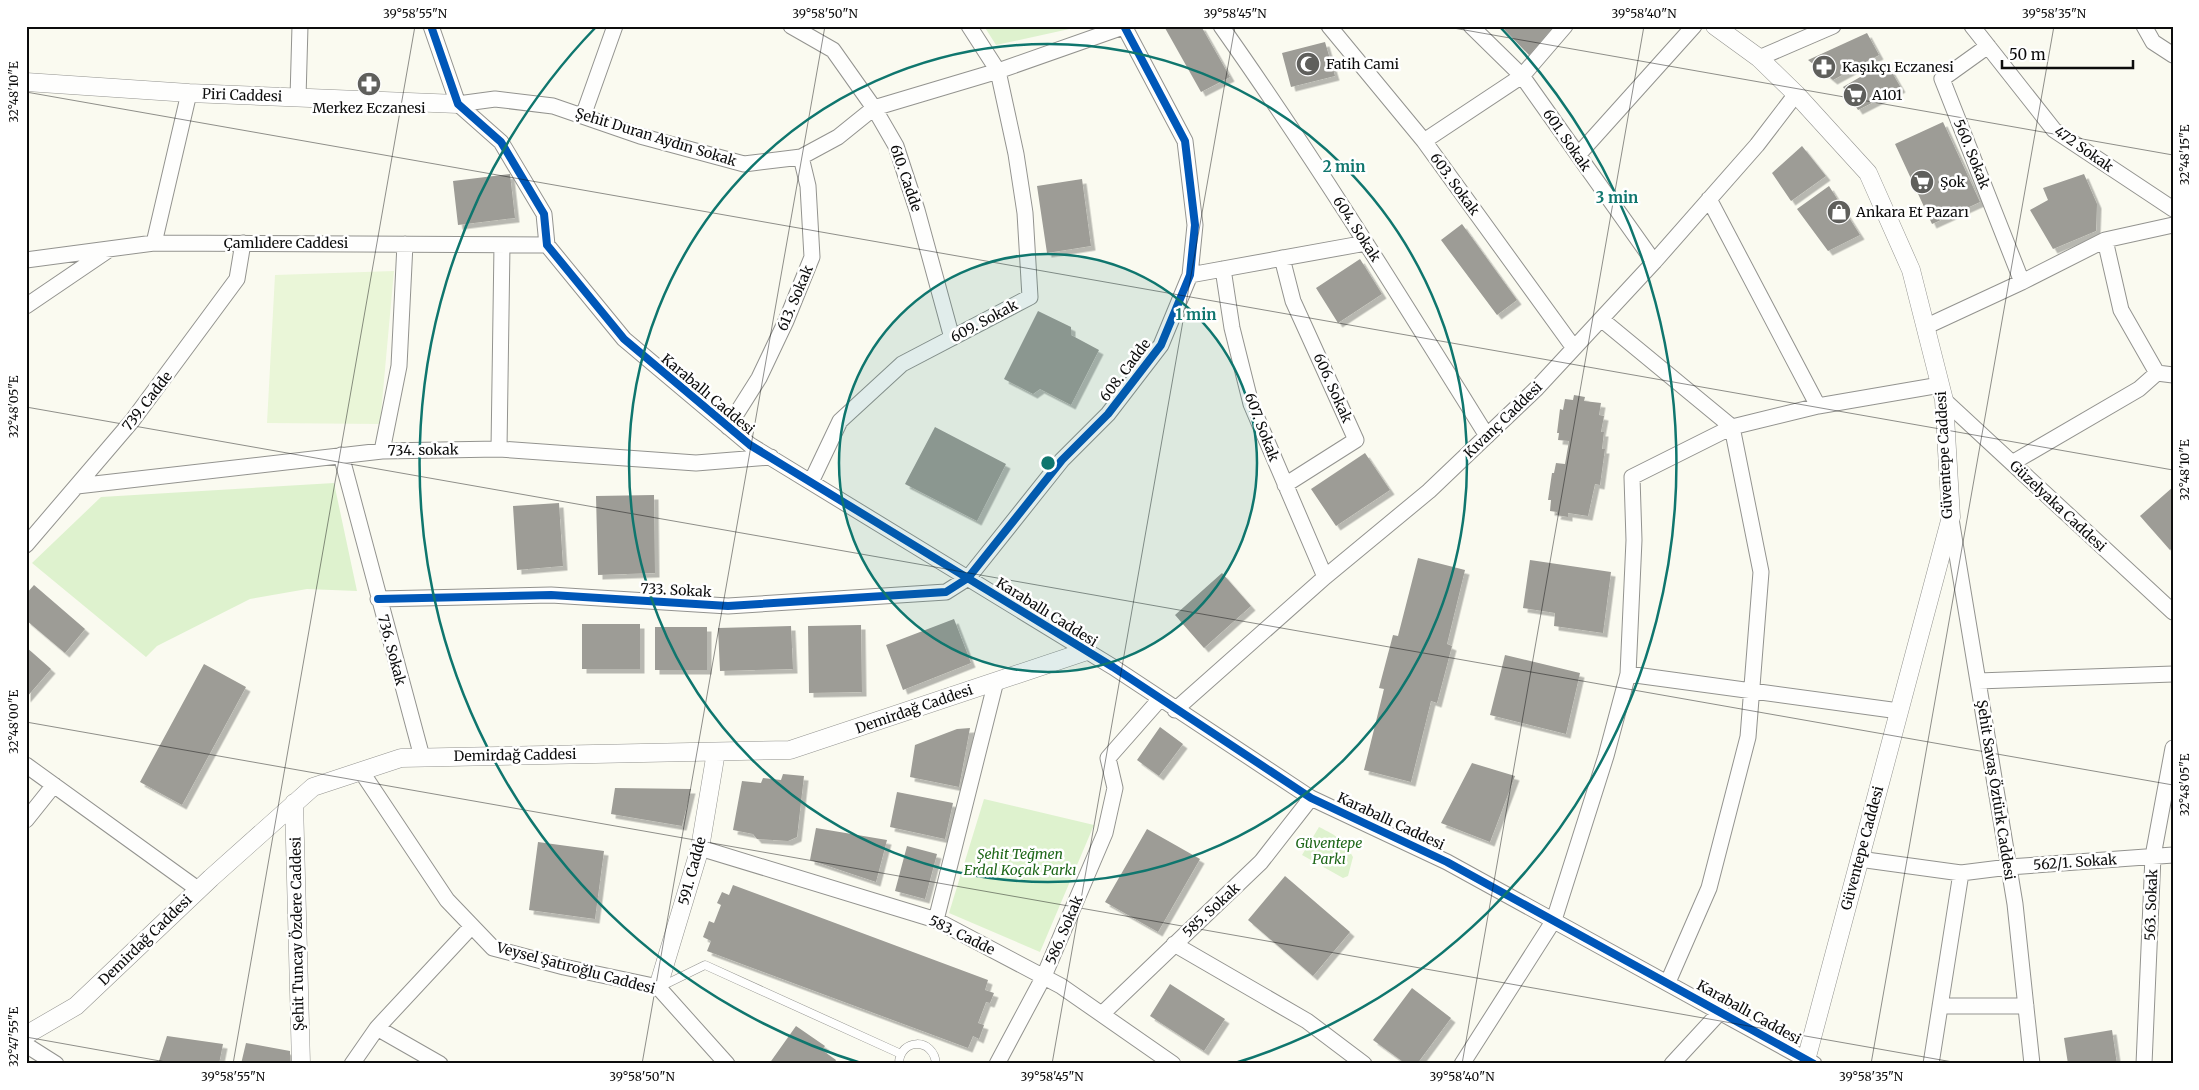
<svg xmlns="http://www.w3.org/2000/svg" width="2199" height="1090" font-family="Merriweather,serif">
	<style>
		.green { fill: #def2ce }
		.pitch { fill: #eaf6d8 }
		.building { fill: #9d9c96; filter: url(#shadow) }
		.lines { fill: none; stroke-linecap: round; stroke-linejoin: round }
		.service-casing { stroke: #93938f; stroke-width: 9 }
		.minor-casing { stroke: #93938f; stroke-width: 17 }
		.tertiary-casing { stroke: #93938f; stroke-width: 19 }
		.service { stroke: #fefefd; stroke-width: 8 }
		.minor { stroke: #fefefd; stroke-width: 15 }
		.tertiary { stroke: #fefefd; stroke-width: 18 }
		.cycleway-casing { stroke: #fff; stroke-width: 11 }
		.cycleway { stroke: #0057b8; stroke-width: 8 }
		.ticks { fill: none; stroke: #0c0c0c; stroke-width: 1; stroke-opacity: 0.45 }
		.ring { fill: none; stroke: #0f766e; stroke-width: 2.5 }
		.labels { text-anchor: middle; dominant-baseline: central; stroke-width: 5; stroke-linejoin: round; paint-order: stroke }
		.poi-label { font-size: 14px; fill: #0c0c0c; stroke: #fff; text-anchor: start }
		.street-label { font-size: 14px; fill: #0c0c0c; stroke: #fff }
		.park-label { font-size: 14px; font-style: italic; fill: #1e6719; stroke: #fff }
		.centre { fill: #0f766e; stroke: #fff; stroke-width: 2.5 }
		.ring-label { font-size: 15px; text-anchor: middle; font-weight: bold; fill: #0f766e; stroke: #fff; stroke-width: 5; stroke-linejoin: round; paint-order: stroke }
		.neatline { fill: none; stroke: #0c0c0c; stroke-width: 2 }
		.ticks-label { font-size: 12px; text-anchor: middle; fill: #0c0c0c }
	</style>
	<defs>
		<filter id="shadow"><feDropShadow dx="4.5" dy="4.5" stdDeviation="0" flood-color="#0004"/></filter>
	</defs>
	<rect width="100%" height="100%" fill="#fafaf0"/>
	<path class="green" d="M 984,26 L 1083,26 L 996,45 Z
		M 334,483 L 357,591 L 307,589 L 250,599 L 157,646 L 146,657 L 32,563 L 101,497 Z
		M 984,799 L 1094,825 L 1040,952 L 949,913 Z
		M 1319,827 C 1337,836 1343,839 1353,857 L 1348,876 L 1343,878 L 1302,855 Z"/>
	<path class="pitch" d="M 394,271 L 380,424 L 267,423 L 275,275 Z"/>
	<path class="building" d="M 1168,26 L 1201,26 L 1230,77 L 1201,92 L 1165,28 Z
		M 1501,26 L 1554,26 L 1529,55 Z
		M 1867,33 L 1879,55 L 1833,80 L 1808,60 Z
		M 1325,42 L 1335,76 L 1291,87 L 1282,53 Z
		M 1886,62 L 1901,88 L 1858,110 L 1843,87 Z
		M 1943,122 L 1980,202 L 1932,224 L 1895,144 Z
		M 1802,146 L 1826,176 L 1791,201 L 1772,173 Z
		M 510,174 L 515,218 L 458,225 L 453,181 Z
		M 2084,174 L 2097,204 L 2096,231 L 2053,249 L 2030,210 L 2048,200 L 2043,188 Z
		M 1082,179 L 1091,246 L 1047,253 L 1037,186 Z
		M 1829,186 L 1860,235 L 1828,251 L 1797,209 Z
		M 1462,224 L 1517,300 L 1497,315 L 1441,240 Z
		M 1360,259 L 1382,294 L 1338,323 L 1316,288 Z
		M 1038,311 L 1071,327 L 1071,335 L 1099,350 L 1071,405 L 1040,389 L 1033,394 L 1004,379 Z
		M 1574,395 L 1585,397 L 1584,401 L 1601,403 L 1599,415 L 1604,416 L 1601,432 L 1604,432 L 1602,449 L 1605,449 L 1600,485 L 1595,484 L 1588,516 L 1568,513 L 1568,517 L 1556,515 L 1557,512 L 1550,511 L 1551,500 L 1548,500 L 1552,473 L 1554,473 L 1556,463 L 1565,464 L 1569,441 L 1558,440 L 1559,433 L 1557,433 L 1560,409 L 1563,410 L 1565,399 L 1573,400 Z
		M 935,427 L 1006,464 L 977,521 L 905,484 Z
		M 1365,453 L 1390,490 L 1336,526 L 1311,489 Z
		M 2173,487 L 2173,547 L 2170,550 L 2140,516 Z
		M 654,495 L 655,573 L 598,575 L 596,496 Z
		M 559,503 L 563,566 L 517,570 L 513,506 Z
		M 1418,558 L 1465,570 L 1447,644 L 1452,646 L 1437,703 L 1431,701 L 1411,782 L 1364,770 L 1384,689 L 1379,688 L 1393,635 L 1398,636 Z
		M 1530,560 L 1611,572 L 1603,633 L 1554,626 L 1555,613 L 1523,608 Z
		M 1222,573 L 1251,606 L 1204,648 L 1175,615 Z
		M 34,585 L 85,629 L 65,653 L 26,620 L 26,594 Z
		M 954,619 L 971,663 L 903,690 L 886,645 Z
		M 582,624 L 640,624 L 640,669 L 582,669 Z
		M 861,625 L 862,692 L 809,693 L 808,626 Z
		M 791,626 L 793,669 L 720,671 L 718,628 Z
		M 655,627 L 707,627 L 707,670 L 655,670 Z
		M 26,647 L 51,669 L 26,698 Z
		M 1505,655 L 1580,673 L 1566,734 L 1490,715 Z
		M 204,664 L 246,687 L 182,805 L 140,782 Z
		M 1160,727 L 1183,744 L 1159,776 L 1137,760 Z
		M 970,728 L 959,787 L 910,777 L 915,745 L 957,729 Z
		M 1472,763 L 1515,776 L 1490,842 L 1441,823 Z
		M 783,774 L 804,776 L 797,837 L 788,841 L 757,839 L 753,834 L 733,830 L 742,781 L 761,783 L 763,778 L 781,780 Z
		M 615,788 L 691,789 L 682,826 L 611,814 Z
		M 897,792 L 953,803 L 945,839 L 890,827 Z
		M 816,828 L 887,840 L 876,882 L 810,860 Z
		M 1147,829 L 1200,859 L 1158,932 L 1105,902 Z
		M 538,842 L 604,851 L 595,919 L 529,910 Z
		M 907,846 L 937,854 L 925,899 L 895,891 Z
		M 1285,876 L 1350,932 L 1313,976 L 1248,920 Z
		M 733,885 L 988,980 L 985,990 L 994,993 L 990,1003 L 986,1002 L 978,1023 L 984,1025 L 979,1039 L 973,1036 L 968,1048 L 707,951 L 711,941 L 703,937 L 709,921 L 714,923 L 721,905 L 717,903 L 722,892 L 729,895 Z
		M 1170,984 L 1225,1019 L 1204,1051 L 1150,1016 Z
		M 1412,988 L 1451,1018 L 1417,1064 L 1406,1064 L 1373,1040 Z
		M 796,1026 L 825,1046 L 822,1050 L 836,1060 L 834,1064 L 769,1064 Z
		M 2112,1030 L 2117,1064 L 2068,1064 L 2064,1038 Z
		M 167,1036 L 223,1044 L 219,1064 L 158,1064 Z
		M 246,1043 L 290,1051 L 290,1064 L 241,1064 Z"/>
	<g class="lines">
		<g class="service-casing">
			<path id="service" d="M 660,987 L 705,965 L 901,1054
				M 899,1064 C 899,1038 934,1037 936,1064"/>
		</g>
		<g class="minor-casing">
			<path id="minor" d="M 431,26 L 458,104 L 501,142 L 544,214 L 547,245 L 624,339 L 750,445 L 1113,667 L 1311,798 L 1447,862 L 1814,1064
				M 791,26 L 833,50 L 874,108 L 896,146 L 917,210 L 952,338
				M 1221,26 C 1315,159 1401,298 1487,436
				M 1329,26 L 1424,141 L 1574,348
				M 1471,26 L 1522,76 L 1654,262
				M 1972,26 L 2054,130 L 2173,209
				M 2144,26 L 2153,42 L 2173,55
				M 1988,46 L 1942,79 L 2022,282
				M 1759,58 L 1833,26
				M 298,98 L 300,26
				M 458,104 L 495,99 L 553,106 L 640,136 L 744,164 L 801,157 L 838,137 L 874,108 L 998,71 L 1126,26
				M 583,116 L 615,26
				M 1424,141 L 1522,76 L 1565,26
				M 1578,155 L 1694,26
				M 1709,199 L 1818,406
				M 2105,240 L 2121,310 L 2157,373 L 2173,375
				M 154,243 L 189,93
				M 1282,258 L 1293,301 L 1356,440 L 1285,485
				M 26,260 L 154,243 L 547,245
				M 1223,269 L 1232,328 L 1251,404 L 1325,577
				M 1190,275 L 1366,243
				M 26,306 L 107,251
				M 1601,319 L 1732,427 L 1761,572 L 1748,737 L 1709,888 L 1668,982
				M 1925,327 L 2022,282 L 2105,240 L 2173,225
				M 1944,400 L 2173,612
				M 728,427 L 759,378 L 786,321 L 812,257 L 808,186 L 801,157
				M 499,449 L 502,245
				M 382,451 L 399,366 L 405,244
				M 341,455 L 422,757
				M 2012,463 L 2139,389 L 2157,373
				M 811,482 L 840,421 L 902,364 L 1030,297 L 1025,213 L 1016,154 L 998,71 L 969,26
				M 77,486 L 382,451 L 499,449 L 696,463 L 771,457
				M 1951,519 L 2015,904 L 2032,1064
				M 26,545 L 132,421 L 237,279 L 243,243
				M 378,599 L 551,595 L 728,606 L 946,592 L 968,578 L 1062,460 L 1108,414 L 1161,345 L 1190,275 L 1195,225 L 1185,141 L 1124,26
				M 1628,674 L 1899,711
				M 1978,681 L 2173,674
				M 1175,710 L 1325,577 L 1429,491 L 1537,388 L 1654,262 L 1757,145 L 1796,94
				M 26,765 L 199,890
				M 361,771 L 447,900 L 493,948 L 564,967 L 658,987 L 727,1064
				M 26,820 L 54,785
				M 700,848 L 936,920 L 1061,986 L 1173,1064
				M 1859,859 L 1961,873 L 2009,867 L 2173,855
				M 936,920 L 996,681
				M 1174,944 L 1307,1021 L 1364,1064
				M 1940,1006 L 2026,1006
				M 1102,1014 L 1261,862 L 1311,798
				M 377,1028 L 440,1064
				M 26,1045 L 56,1064
				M 352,1064 L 377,1028 L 472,926
				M 997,1064 L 1044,976 L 1105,833 L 1115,788 L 1108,758 L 1160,699
				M 1462,1064 L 1554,920 L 1606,756 L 1628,674 L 1634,540 L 1632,477 L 1732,427 L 1818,406 L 1940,385
				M 1672,1064 L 1721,1011
				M 1931,1064 L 1961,873
				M 2144,1064 L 2153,856 L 2173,748"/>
		</g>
		<g class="tertiary-casing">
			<path id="tertiary" d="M 1715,26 L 1759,58 L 1796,94 L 1868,173 L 1911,270 L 1944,400 L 1951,517 L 1805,1064
				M 26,82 L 189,93 L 458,104
				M 294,803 L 301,1064
				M 658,987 L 700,848 L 716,752
				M 26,1035 L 76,1006 L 211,878 L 313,787 L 401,758 L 790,750 L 1087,651"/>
		</g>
		<use href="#service" class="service"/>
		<use href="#minor" class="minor"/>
		<use href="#tertiary" class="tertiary"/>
		<g class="cycleway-casing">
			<path id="cycleway" d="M 431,26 L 458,104 L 501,142 L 544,214 L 547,245 L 624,339 L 750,445 L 1113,667 L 1311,798 L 1447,862 L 1814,1064
				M 378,599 L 551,595 L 728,606 L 946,592 L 968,578 L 1062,460 L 1108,414 L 1161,345 L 1190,275 L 1195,225 L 1185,141 L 1124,26"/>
		</g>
		<use href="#cycleway" class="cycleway"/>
	</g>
	<path class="ticks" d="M 1442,26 L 2173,155M 26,92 L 2173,470M 26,407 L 2173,785M 26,722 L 1964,1064M 26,1037 L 177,1064M 233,1064 L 415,26M 642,1064 L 825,26M 1052,1064 L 1235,26M 1462,1064 L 1644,26M 1871,1064 L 2054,26"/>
	<circle cx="1048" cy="463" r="209" fill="#0f766e" fill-opacity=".12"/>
	<g class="ring">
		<circle cx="1048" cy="463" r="209"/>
		<circle cx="1048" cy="463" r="419"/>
		<path d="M864 1064A628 628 0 0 1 596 27M1500 27A628 628 0 0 1 1232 1064"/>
	</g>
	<defs>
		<g id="mosque-disc" transform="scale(1.25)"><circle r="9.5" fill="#5f5f5c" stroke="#fff"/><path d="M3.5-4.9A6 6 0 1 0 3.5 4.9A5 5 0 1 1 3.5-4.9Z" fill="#fff"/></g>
		<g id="pharmacy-disc" transform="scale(1.25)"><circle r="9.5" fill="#5f5f5c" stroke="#fff"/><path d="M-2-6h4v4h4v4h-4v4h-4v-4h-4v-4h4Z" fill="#fff"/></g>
		<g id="supermarket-disc" transform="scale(1.25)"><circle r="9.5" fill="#5f5f5c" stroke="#fff"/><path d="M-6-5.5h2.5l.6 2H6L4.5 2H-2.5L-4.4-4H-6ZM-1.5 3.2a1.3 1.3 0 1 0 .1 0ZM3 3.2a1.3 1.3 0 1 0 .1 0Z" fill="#fff"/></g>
		<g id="shop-disc" transform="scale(1.25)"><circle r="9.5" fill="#5f5f5c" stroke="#fff"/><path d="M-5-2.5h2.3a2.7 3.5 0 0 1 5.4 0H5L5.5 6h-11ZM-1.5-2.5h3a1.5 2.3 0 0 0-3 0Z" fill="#fff"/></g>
	</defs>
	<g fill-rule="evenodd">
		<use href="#mosque-disc" x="1308" y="64"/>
		<use href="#pharmacy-disc" x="1824" y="67"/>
		<use href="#pharmacy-disc" x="369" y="84"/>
		<use href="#supermarket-disc" x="1855" y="95"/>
		<use href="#supermarket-disc" x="1922" y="182"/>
		<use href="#shop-disc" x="1839" y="212"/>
	</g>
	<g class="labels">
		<g class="poi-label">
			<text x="1326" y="64">Fatih Cami</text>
			<text x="1842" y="67">Kaşıkçı Eczanesi</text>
			<text x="1872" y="95">A101</text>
			<text x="369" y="108" text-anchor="middle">Merkez Eczanesi</text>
			<text x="1940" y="182">Şok</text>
			<text x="1856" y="212">Ankara Et Pazarı</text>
		</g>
		<g class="street-label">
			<text transform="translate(242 95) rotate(2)">Piri Caddesi</text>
			<text transform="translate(656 137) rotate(17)">Şehit Duran Aydın Sokak</text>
			<text transform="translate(1567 140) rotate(55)">601. Sokak</text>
			<text transform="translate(2084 149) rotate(35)">472 Sokak</text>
			<text transform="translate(1972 154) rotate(68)">560. Sokak</text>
			<text transform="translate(906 178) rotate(71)">610. Cadde</text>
			<text transform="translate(1455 184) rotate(54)">603. Sokak</text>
			<text transform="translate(1357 229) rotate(57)">604. Sokak</text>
			<text x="286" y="243">Çamlıdere Caddesi</text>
			<text transform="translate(795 298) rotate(-67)">613. Sokak</text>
			<text transform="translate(984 321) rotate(-28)">609. Sokak</text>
			<text transform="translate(1125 370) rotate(-53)">608. Cadde</text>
			<text transform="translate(1333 388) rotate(66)">606. Sokak</text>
			<text transform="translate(708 394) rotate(40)">Karaballı Caddesi</text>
			<text transform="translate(147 401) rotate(-52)">739. Cadde</text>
			<text transform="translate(1503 420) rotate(-44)">Kıvanç Caddesi</text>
			<text transform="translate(1262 427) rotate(69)">607. Sokak</text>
			<text transform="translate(423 450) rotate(-1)">734. sokak</text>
			<text transform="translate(1944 455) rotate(-93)">Güventepe Caddesi</text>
			<text transform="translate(2058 506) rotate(43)">Güzelyaka Caddesi</text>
			<text transform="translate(676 590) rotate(3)">733. Sokak</text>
			<text transform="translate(1047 612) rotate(32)">Karaballı Caddesi</text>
			<text transform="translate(392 650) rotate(75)">736. Sokak</text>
			<text transform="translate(914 709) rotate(-19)">Demirdağ Caddesi</text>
			<text transform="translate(515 755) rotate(-1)">Demirdağ Caddesi</text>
			<text transform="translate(1996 790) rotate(81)">Şehit Savaş Öztürk Caddesi</text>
			<text transform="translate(1391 821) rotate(25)">Karaballı Caddesi</text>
			<text transform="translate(1862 848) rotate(-75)">Güventepe Caddesi</text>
			<text transform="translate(2075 862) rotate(-4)">562/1. Sokak</text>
			<text transform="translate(692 871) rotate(-75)">591. Cadde</text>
			<text transform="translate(2151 905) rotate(-88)">563. Sokak</text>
			<text transform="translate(1211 910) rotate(-43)">585. Sokak</text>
			<text transform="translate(1064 930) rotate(-67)">586. Sokak</text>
			<text transform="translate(297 934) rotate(-91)">Şehit Tuncay Özdere Caddesi</text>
			<text transform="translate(962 935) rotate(26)">583. Cadde</text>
			<text transform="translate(145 940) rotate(-44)">Demirdağ Caddesi</text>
			<text transform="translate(576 968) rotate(15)">Veysel Şatıroğlu Caddesi</text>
			<text transform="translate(1749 1012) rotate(29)">Karaballı Caddesi</text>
		</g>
		<g class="park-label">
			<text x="1329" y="843">Güventepe<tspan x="1329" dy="16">Parkı</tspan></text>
			<text x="1020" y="854">Şehit Teğmen<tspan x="1020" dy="16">Erdal Koçak Parkı</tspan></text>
		</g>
	</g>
	<circle cx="1048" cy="463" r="8" class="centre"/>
	<g class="ring-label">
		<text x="1344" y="172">2 min</text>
		<text x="1617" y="203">3 min</text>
		<text x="1196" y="320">1 min</text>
	</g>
	<rect width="2199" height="1090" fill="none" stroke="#ffffff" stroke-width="55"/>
	<path d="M2002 60v8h131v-8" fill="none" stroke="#0c0c0c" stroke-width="2.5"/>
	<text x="2009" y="60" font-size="15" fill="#0c0c0c" stroke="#ffffff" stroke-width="4" paint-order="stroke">50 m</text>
	<rect x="28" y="28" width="2144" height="1034" class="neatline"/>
	<g class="ticks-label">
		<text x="415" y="18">39°58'55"N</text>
		<text x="825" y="18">39°58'50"N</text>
		<text x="1235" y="18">39°58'45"N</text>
		<text x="1644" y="18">39°58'40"N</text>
		<text x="2054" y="18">39°58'35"N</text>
		<text transform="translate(14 92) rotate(-90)" y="4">32°48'10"E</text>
		<text transform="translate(2185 155) rotate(-90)" y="4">32°48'15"E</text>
		<text transform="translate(14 407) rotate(-90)" y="4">32°48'05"E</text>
		<text transform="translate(2185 470) rotate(-90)" y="4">32°48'10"E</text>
		<text transform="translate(14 722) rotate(-90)" y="4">32°48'00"E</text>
		<text transform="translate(2185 785) rotate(-90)" y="4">32°48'05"E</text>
		<text transform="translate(14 1037) rotate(-90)" y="4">32°47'55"E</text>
		<text x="233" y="1081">39°58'55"N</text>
		<text x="642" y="1081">39°58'50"N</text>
		<text x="1052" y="1081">39°58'45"N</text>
		<text x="1462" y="1081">39°58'40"N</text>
		<text x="1871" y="1081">39°58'35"N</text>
	</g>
</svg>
